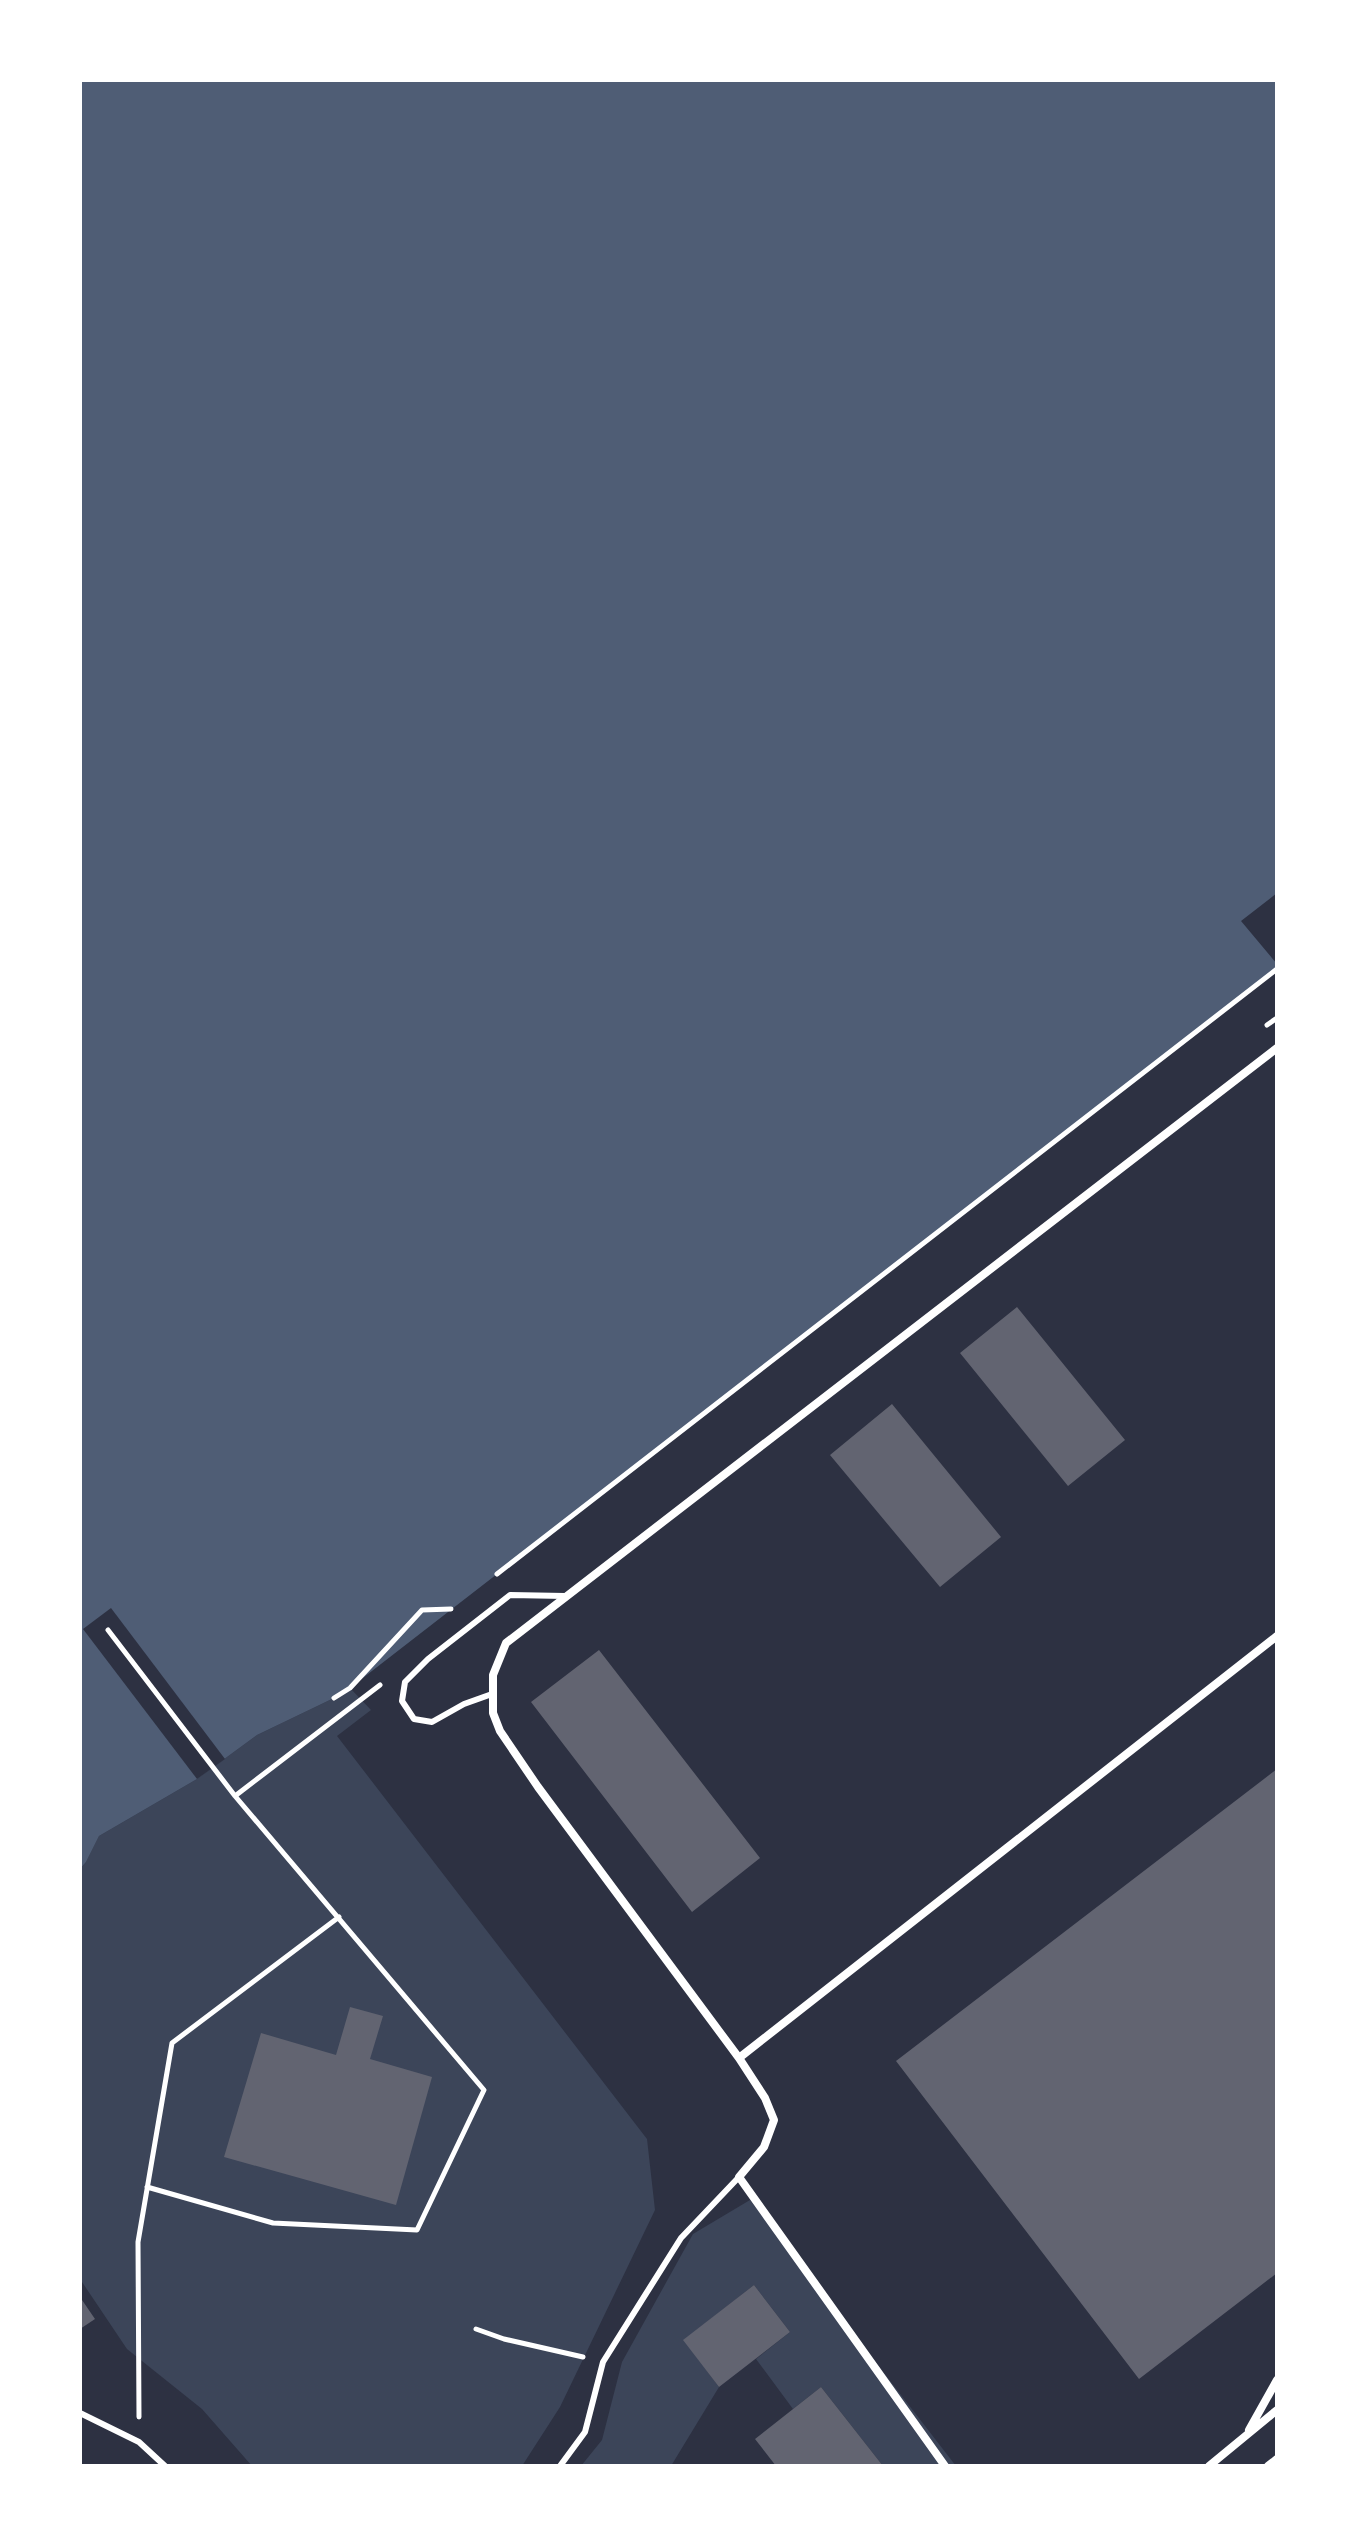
<svg xmlns="http://www.w3.org/2000/svg" width="1357" height="2546" font-family="'PT Sans Narrow',sans-serif">
	<style>
		.green { fill: #3c4559 }
		.water { fill: #4f5d75 }
		.pier { fill: #2d3142 }
		.building { fill: #626471 }
		.lines { fill: none; stroke-linecap: round; stroke-linejoin: round }
		.path { stroke: #fff; stroke-width: 5 }
		.service { stroke: #fff; stroke-width: 6 }
		.minor { stroke: #fff; stroke-width: 8 }
	</style>
	<rect width="100%" height="100%" fill="#2d3142"/>
	<path class="green" d="M 350,1688 L 371,1710 L 337,1736 L 647,2139 L 655,2210 L 560,2407 L 522,2466 L 252,2466 L 202,2409 L 127,2349 L 80,2279 L 80,1869 L 86,1862 L 99,1836 L 197,1779 L 257,1735 L 334,1698 Z
		M 750,2200 L 956,2466 L 883,2466 L 821,2387 L 793,2409 L 756,2359 L 790,2332 L 754,2285 L 684,2340 L 719,2387 L 671,2466 L 581,2466 L 602,2440 L 622,2362 L 693,2234 Z"/>
	<path class="water" d="M 80,80 L 1277,80 L 1277,893 L 1241,921 L 1277,964 L 1277,969 L 350,1688 L 334,1698 L 257,1735 L 197,1779 L 99,1836 L 86,1862 L 80,1869 Z"/>
	<path class="pier" d="M 111,1608 L 225,1759 L 197,1779 L 83,1629 Z"/>
	<path class="building" d="M 1017,1307 L 1125,1440 L 1068,1486 L 960,1353 Z
		M 892,1404 L 1001,1537 L 940,1587 L 830,1455 Z
		M 599,1650 L 760,1858 L 692,1912 L 531,1702 Z
		M 1277,1769 L 1277,2273 L 1139,2379 L 896,2061 Z
		M 350,2007 L 383,2016 L 370,2059 L 432,2077 L 396,2205 L 224,2157 L 261,2033 L 336,2055 Z
		M 754,2285 L 790,2332 L 719,2387 L 683,2340 Z
		M 80,2297 L 95,2319 L 80,2329 Z
		M 821,2387 L 883,2466 L 776,2466 L 755,2439 Z"/>
	<g class="lines">
		<path class="path" d="M 1267,1025 L 1277,1018
			M 497,1574 L 1277,969
			M 108,1630 L 235,1796
			M 334,1698 L 350,1688 L 422,1610 L 451,1609
			M 147,2187 L 273,2223 L 417,2230 L 484,2090 L 235,1796 L 380,1685
			M 476,2329 L 504,2339 L 583,2357
			M 139,2417 L 138,2242 L 172,2043 L 339,1917"/>
		<path class="service" d="M 492,1694 L 464,1704 L 432,1722 L 414,1719 L 402,1701 L 405,1682 L 428,1659 L 510,1595 L 565,1596
			M 80,2413 L 139,2442 L 165,2466
			M 560,2466 L 585,2432 L 603,2362 L 681,2238 L 739,2177"/>
		<path class="minor" d="M 739,2058 L 1277,1636
			M 1249,2430 L 1277,2380
			M 945,2466 L 739,2177 L 764,2147 L 774,2120 L 765,2098 L 739,2058 L 538,1787 L 500,1731 L 493,1713 L 493,1675 L 506,1643 L 1277,1048
			M 1209,2466 L 1277,2410
			M 1268,2466 L 1277,2459"/>
	</g>
	<rect width="1357" height="2546" fill="none" stroke="#ffffff" stroke-width="164"/>
</svg>
